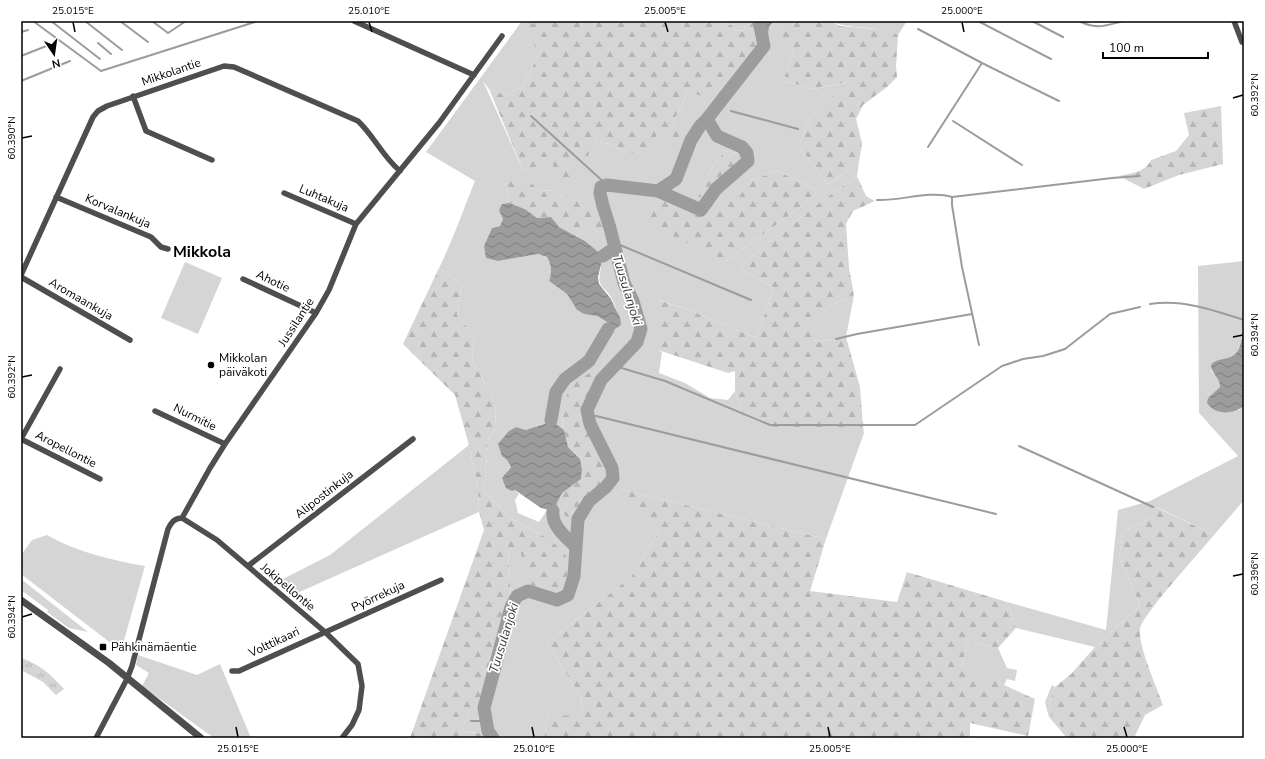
<svg xmlns="http://www.w3.org/2000/svg" width="1265" height="759" font-family="'Nunito Sans',sans-serif">
	<style>
		.grass { fill: #d5d5d5; fill-rule: evenodd }
		.forest { fill: url(#forest-firs) }
		.park { fill: url(#park-tufts) }
		.water { fill: url(#water-waves) }
		.lines { fill: none; stroke-linecap: round; stroke-linejoin: round }
		.stream { stroke: #9c9c9c; stroke-width: 2 }
		.river { stroke: #9c9c9c; stroke-width: 13 }
		.minor { stroke: #4e4e4e; stroke-width: 5.5 }
		.tertiary { stroke: #4e4e4e; stroke-width: 7 }
		.ticks { fill: none; stroke: #000; stroke-width: 1.5 }
		.poi-dot { fill: #000; stroke: #fff; stroke-width: 1.5 }
		.labels { text-anchor: middle; dominant-baseline: central; stroke-width: 3.5; stroke-linejoin: round; paint-order: stroke }
		.street-label { font-size: 12px; fill: #000; stroke: #fff }
		.poi-label { font-size: 12px; fill: #000; stroke: #fff; text-anchor: start }
		.water-label { font-size: 13px; font-style: italic; fill: #3d3d3d; stroke: #fff }
		.district-label { font-size: 16px; font-weight: bold; fill: #000; stroke: #fff }
		.neatline { fill: none; stroke: #000; stroke-width: 1.5 }
		.ticks-label { font-size: 10px; text-anchor: middle; fill: #000 }
	</style>
	<defs>
		<pattern id="forest-firs" width="22" height="20" patternUnits="userSpaceOnUse"><rect width="22" height="20" fill="#d5d5d5"/><path d="M5 1l3.5 6h-7zM16 11l3.5 6h-7z" fill="#b5b5b5"/></pattern>
		<pattern id="park-tufts" width="24" height="20" patternUnits="userSpaceOnUse"><rect width="24" height="20" fill="#d5d5d5"/><path d="M3 7l-1-3M5 7V3M7 7l1-3M15 17l-1-3M17 17v-4M19 17l1-3" fill="none" stroke="#b5b5b5"/></pattern>
		<pattern id="water-waves" width="16" height="10" patternUnits="userSpaceOnUse"><rect width="16" height="10" fill="#9c9c9c"/><path d="M0 5q4-4 8 0t8 0" fill="none" stroke="#7d7d7d"/></pattern>
	</defs>
	<rect width="100%" height="100%" fill="#fff"/>
	<path class="grass" d="M 522,21 L 558,21 L 538,56 L 523,86 L 506,95 L 489,89 L 483,81 L 523,170 L 569,156 L 594,141 L 609,144 L 625,152 L 658,131 L 675,145 L 672,124 L 688,92 L 760,21 L 795,21 L 793,27 L 794,50 L 783,81 L 814,89 L 849,82 L 811,116 L 799,146 L 828,185 L 859,162 L 857,176 L 819,203 L 739,267 L 774,288 L 756,338 L 694,312 L 659,300 L 658,350 L 662,352 L 659,373 L 685,383 L 710,398 L 728,400 L 735,391 L 742,415 L 773,427 L 863,427 L 864,433 L 826,539 L 619,489 L 617,496 L 658,533 L 631,577 L 547,643 L 581,697 L 583,716 L 548,716 L 544,738 L 490,738 L 486,733 L 462,732 L 469,710 L 479,712 L 511,595 L 508,550 L 520,547 L 546,537 L 513,520 L 484,491 L 488,440 L 496,428 L 495,403 L 472,359 L 474,336 L 457,315 L 462,284 L 439,268 C 453,240 463,210 475,181 L 426,152 ZM 725,151 L 745,154 L 739,175 L 716,197 L 739,198 L 750,181 L 777,171 L 805,184 L 817,191 L 805,204 L 726,261 L 694,206 L 712,168 ZM 505,181 L 537,191 L 553,190 L 555,196 L 575,197 L 608,242 L 595,229 L 576,236 L 585,241 L 601,268 C 596,289 604,284 612,299 C 615,305 616,311 620,317 L 607,322 L 597,316 L 584,314 L 577,310 L 567,294 L 549,281 C 552,273 552,265 548,258 L 538,254 L 498,261 L 487,258 L 484,246 L 492,228 L 500,226 L 503,219 L 502,204 L 509,203 ZM 602,375 L 596,381 L 583,414 L 611,472 L 608,482 L 581,500 L 579,508 L 568,518 L 555,507 L 553,511 L 547,510 L 539,522 L 518,513 L 515,500 L 519,494 L 515,490 L 507,471 L 511,467 L 507,460 L 516,427 L 526,430 C 535,426 544,426 551,420 L 564,430 L 562,415 Z
		M 710,21 L 750,21 L 745,30 L 735,31 L 732,25 Z
		M 829,21 L 907,21 L 898,35 C 877,24 852,31 829,21 Z
		M 1244,261 C 1244,281 1249,337 1237,352 C 1232,358 1222,360 1215,361 L 1211,371 C 1216,376 1220,380 1220,387 L 1208,398 L 1239,410 L 1244,406 L 1244,500 L 1214,535 L 1157,507 L 1151,518 L 1123,532 L 1119,557 L 1140,605 L 1095,647 L 1016,628 L 1007,602 L 1106,630 L 1118,510 L 1150,501 L 1238,456 L 1199,413 L 1198,266 Z
		M 185,262 L 222,278 L 198,334 L 161,318 Z
		M 854,295 L 846,337 L 816,342 L 808,333 L 827,307 Z
		M 469,445 L 478,489 L 479,512 L 295,594 L 279,581 L 330,555 Z
		M 47,535 C 77,552 111,560 145,566 L 121,651 L 21,574 L 21,555 L 32,540 Z
		M 21,579 L 88,632 L 69,628 L 47,612 L 48,610 L 21,590 Z
		M 967,641 L 998,648 L 1007,668 L 1017,670 L 1015,681 L 1007,679 L 1004,685 L 998,680 L 975,680 L 963,665 Z
		M 138,655 L 197,675 L 220,664 L 251,738 L 214,738 L 142,686 L 149,673 L 136,665 Z
		M 1052,685 L 1055,687 L 1049,704 L 1051,714 L 1071,738 L 1067,738 L 1049,717 L 1045,702 Z"/>
	<path class="forest" d="M 558,21 L 710,21 L 732,25 L 735,31 L 745,30 L 750,21 L 760,21 L 765,46 L 722,102 L 688,92 L 672,124 L 681,133 L 675,146 L 658,132 L 649,155 L 625,152 L 609,144 L 594,141 L 588,156 L 569,157 L 575,179 L 560,179 L 552,164 L 523,170 L 489,89 L 506,95 L 523,86 L 538,56 L 528,24 Z
		M 795,21 L 829,21 L 840,26 L 889,30 L 898,35 L 896,66 L 897,77 L 887,87 L 863,105 L 856,119 L 862,143 L 859,162 L 828,185 L 799,146 L 811,116 L 848,82 L 814,89 L 783,81 L 794,50 L 777,31 L 793,27 Z
		M 1221,106 L 1223,164 L 1179,175 L 1144,189 L 1119,176 C 1131,173 1145,173 1151,160 L 1176,151 L 1189,135 L 1184,113 Z
		M 725,151 L 745,154 L 739,175 L 717,197 L 739,197 L 750,181 L 777,171 L 805,184 L 817,191 L 805,204 L 726,261 L 658,229 L 646,218 L 652,199 L 662,191 L 694,205 L 712,168 Z
		M 514,176 L 523,186 L 533,184 L 537,191 L 553,190 L 555,196 L 575,197 L 584,209 L 588,203 L 599,198 L 608,243 L 595,229 L 576,236 L 559,227 L 551,217 L 537,218 L 525,209 L 509,203 L 505,181 Z
		M 857,176 L 866,196 L 875,201 L 853,211 L 846,224 L 849,268 L 854,295 L 827,307 L 809,333 L 816,342 L 846,337 L 860,387 L 863,427 L 773,427 L 742,415 L 735,391 L 735,371 L 728,373 L 658,350 L 658,300 L 694,312 L 756,338 L 774,288 L 739,267 L 819,203 Z
		M 439,268 L 462,284 L 457,315 L 474,336 L 472,359 L 495,403 L 496,428 L 488,440 L 484,491 L 513,520 L 546,537 L 564,552 L 571,567 L 567,590 C 556,600 540,591 527,586 L 520,548 L 508,551 L 511,595 L 479,713 L 469,710 L 462,732 L 486,733 L 490,738 L 410,738 L 484,530 L 479,512 L 478,489 L 469,445 L 455,395 L 403,344 Z
		M 595,369 L 602,375 L 596,381 L 583,414 L 611,472 L 610,478 L 608,482 L 581,500 L 579,508 L 568,518 L 555,507 L 562,493 L 581,479 L 582,469 L 580,459 L 568,447 L 564,430 L 562,415 L 569,387 Z
		M 619,489 L 826,539 L 810,591 L 897,602 L 907,572 L 1007,602 L 1016,628 L 998,648 L 967,641 L 963,665 L 976,680 L 998,680 L 1004,685 L 1035,699 L 1028,736 L 970,723 L 970,738 L 544,738 L 548,716 L 583,715 L 581,697 L 547,643 L 631,577 L 658,533 L 617,496 Z
		M 1156,507 L 1214,535 C 1201,551 1142,615 1140,629 C 1138,646 1157,688 1163,705 L 1145,715 L 1134,738 L 1071,738 L 1051,715 L 1049,704 L 1055,687 L 1071,674 L 1095,647 L 1140,605 L 1119,557 L 1123,532 L 1151,518 Z"/>
	<path class="park" d="M 21,658 C 38,663 53,676 64,689 L 56,695 L 43,682 L 21,670 Z"/>
	<path class="water" d="M 755,21 L 763,21 L 764,25 L 768,21 L 773,21 L 769,27 L 766,48 L 758,47 L 757,28 Z
		M 509,203 L 525,209 L 537,218 L 551,217 L 559,227 L 585,241 L 603,256 L 598,277 L 599,284 L 611,299 L 615,308 L 620,317 L 621,325 L 615,329 L 608,329 L 607,322 L 597,316 L 584,314 L 577,310 L 567,294 L 549,281 C 552,273 552,265 547,257 L 538,254 L 498,261 L 486,258 L 484,246 L 492,228 L 500,226 L 503,219 L 499,210 L 502,204 Z
		M 1244,333 L 1244,406 C 1233,414 1216,416 1207,403 L 1208,398 L 1220,387 C 1220,377 1211,374 1211,365 C 1217,357 1230,361 1237,352 C 1241,347 1241,339 1244,333 Z
		M 551,420 L 564,430 L 568,447 L 580,459 L 582,469 L 581,479 L 562,493 L 553,511 L 541,508 L 515,490 L 512,491 L 506,488 L 502,478 L 511,467 L 507,460 L 502,456 L 498,444 L 509,431 L 516,427 L 526,430 C 535,426 544,426 551,420 Z"/>
	<g class="lines">
		<path class="stream" d="M 33,21 L 101,71 L 258,21
			M 51,21 L 100,59
			M 85,21 L 122,50
			M 120,21 L 148,42
			M 152,21 L 168,33 L 186,21
			M 978,21 L 1051,59
			M 1032,21 L 1063,37
			M 1081,22 C 1099,30 1106,25 1124,21
			M 918,29 L 982,63 L 1059,101
			M 21,32 L 28,30
			M 98,43 L 111,54
			M 21,56 L 49,45
			M 21,81 L 70,61
			M 731,111 L 798,129
			M 531,116 L 607,185
			M 953,121 L 1022,165
			M 928,147 L 982,63
			M 877,200 C 901,201 930,190 952,197
			M 613,242 L 751,300
			M 1150,304 C 1182,299 1214,310 1244,320
			M 836,339 L 857,334 L 972,314
			M 979,345 L 962,267 L 952,205 L 952,197 L 1112,178 L 1139,176
			M 615,366 L 665,381 L 770,425 L 915,425 L 1002,366 L 1023,359 L 1043,356 L 1065,349 L 1110,314 L 1140,307
			M 588,414 L 996,514
			M 1019,446 L 1153,507
			M 471,721 L 486,721"/>
		<path class="river" d="M 658,191 L 701,210 L 716,189 L 748,161 L 747,153 L 742,147 L 717,136 L 707,119
			M 603,256 L 615,248
			M 551,420 L 556,392 L 565,379 L 589,361 L 608,329
			M 553,511 C 551,526 566,537 576,547
			M 493,738 L 488,731 L 484,708 L 511,607 L 517,596 L 528,591 L 557,600 L 568,595 L 574,576 L 578,519 L 589,501 L 606,487 L 613,478 L 612,468 L 590,424 L 587,410 L 601,380 L 637,342 L 641,329 L 633,301 L 624,283 L 610,228 L 603,206 L 600,193 L 601,187 L 607,185 L 658,191 L 676,179 L 691,140 L 700,126 L 707,119 L 764,46 L 759,21"/>
		<path class="minor" d="M 354,21 L 474,75
			M 1234,21 L 1242,42
			M 133,96 L 146,131 L 212,160
			M 284,193 L 356,224
			M 56,197 L 151,237 L 161,247 L 168,249
			M 21,275 L 93,117 L 98,111 L 107,106 L 224,66 L 234,67 L 358,121 C 374,136 383,157 400,171
			M 21,277 L 130,340
			M 243,279 L 316,313
			M 155,411 L 225,444
			M 21,439 L 100,479
			M 21,439 L 60,369
			M 182,518 L 217,540 L 325,632 L 358,664 L 362,686 L 359,710 L 352,725 L 342,738
			M 248,566 L 413,439
			M 232,671 L 239,671 L 441,580
			M 96,738 L 127,679 L 132,666 L 168,529 C 171,523 174,518 182,518 L 210,468 L 225,444 L 316,313 L 329,290 L 356,224 L 439,123 L 502,36"/>
		<path class="tertiary" d="M 21,600 L 109,663 L 201,738"/>
	</g>
	<path class="ticks" d="M 73,22 L 75,32M 369,22 L 372,32M 665,22 L 668,32M 962,22 L 964,32M 1233,98 L 1243,95M 22,138 L 32,136M 1233,337 L 1243,335M 22,377 L 32,375M 1233,576 L 1243,574M 22,617 L 32,614M 236,727 L 238,737M 532,727 L 534,737M 828,727 L 830,737M 1124,727 L 1127,737"/>
	<g class="poi-dot">
		<circle cx="211" cy="365" r="4"/>
		<rect x="99" y="643" width="8" height="8" rx="2"/>
	</g>
	<g class="labels">
		<g class="street-label">
			<text transform="translate(171 72) rotate(-19)">Mikkolantie</text>
			<text transform="translate(324 198) rotate(23)">Luhtakuja</text>
			<text transform="translate(118 211) rotate(23)">Korvalankuja</text>
			<text transform="translate(273 281) rotate(25)">Ahotie</text>
			<text transform="translate(81 299) rotate(30)">Aromaankuja</text>
			<text transform="translate(296 322) rotate(-57)">Jussilantie</text>
			<text transform="translate(195 417) rotate(26)">Nurmitie</text>
			<text transform="translate(66 449) rotate(27)">Aropellontie</text>
			<text transform="translate(324 494) rotate(-38)">Alipostinkuja</text>
			<text transform="translate(288 587) rotate(40)">Jokipellontie</text>
			<text transform="translate(378 596) rotate(-25)">Pyörrekuja</text>
			<text transform="translate(274 642) rotate(-25)">Volttikaari</text>
		</g>
		<g class="poi-label">
			<text x="219" y="358">Mikkolan<tspan x="219" dy="14">päiväkoti</tspan></text>
			<text x="111" y="647">Pähkinämäentie</text>
		</g>
		<g class="water-label">
			<text transform="translate(627 290) rotate(73)">Tuusulanjoki</text>
			<text transform="translate(504 638) rotate(-73)">Tuusulanjoki</text>
		</g>
		<g class="district-label">
			<text x="202" y="252">Mikkola</text>
		</g>
	</g>
	<rect width="1265" height="759" fill="none" stroke="#ffffff" stroke-width="44"/>
	<g transform="translate(54 54) rotate(167)" stroke="#ffffff" stroke-width="3" paint-order="stroke">
	<path d="M0-3L7 15L0 10L-7 15Z" fill="#000000"/>
	<text y="-6" font-size="11" font-weight="bold" text-anchor="middle" fill="#000000">N</text>
	</g>
	<path d="M1103 52v6h105v-6" fill="none" stroke="#000000" stroke-width="2"/>
	<text x="1109" y="52" font-size="12" fill="#000000" stroke="#ffffff" stroke-width="3" paint-order="stroke">100 m</text>
	<rect x="22" y="22" width="1221" height="715" class="neatline"/>
	<g class="ticks-label">
		<text x="73" y="14">25.015°E</text>
		<text x="369" y="14">25.010°E</text>
		<text x="665" y="14">25.005°E</text>
		<text x="962" y="14">25.000°E</text>
		<text transform="translate(1254 95) rotate(-90)" y="4">60.392°N</text>
		<text transform="translate(11 138) rotate(-90)" y="4">60.390°N</text>
		<text transform="translate(1254 335) rotate(-90)" y="4">60.394°N</text>
		<text transform="translate(11 377) rotate(-90)" y="4">60.392°N</text>
		<text transform="translate(1254 574) rotate(-90)" y="4">60.396°N</text>
		<text transform="translate(11 617) rotate(-90)" y="4">60.394°N</text>
		<text x="238" y="752">25.015°E</text>
		<text x="534" y="752">25.010°E</text>
		<text x="830" y="752">25.005°E</text>
		<text x="1127" y="752">25.000°E</text>
	</g>
</svg>
